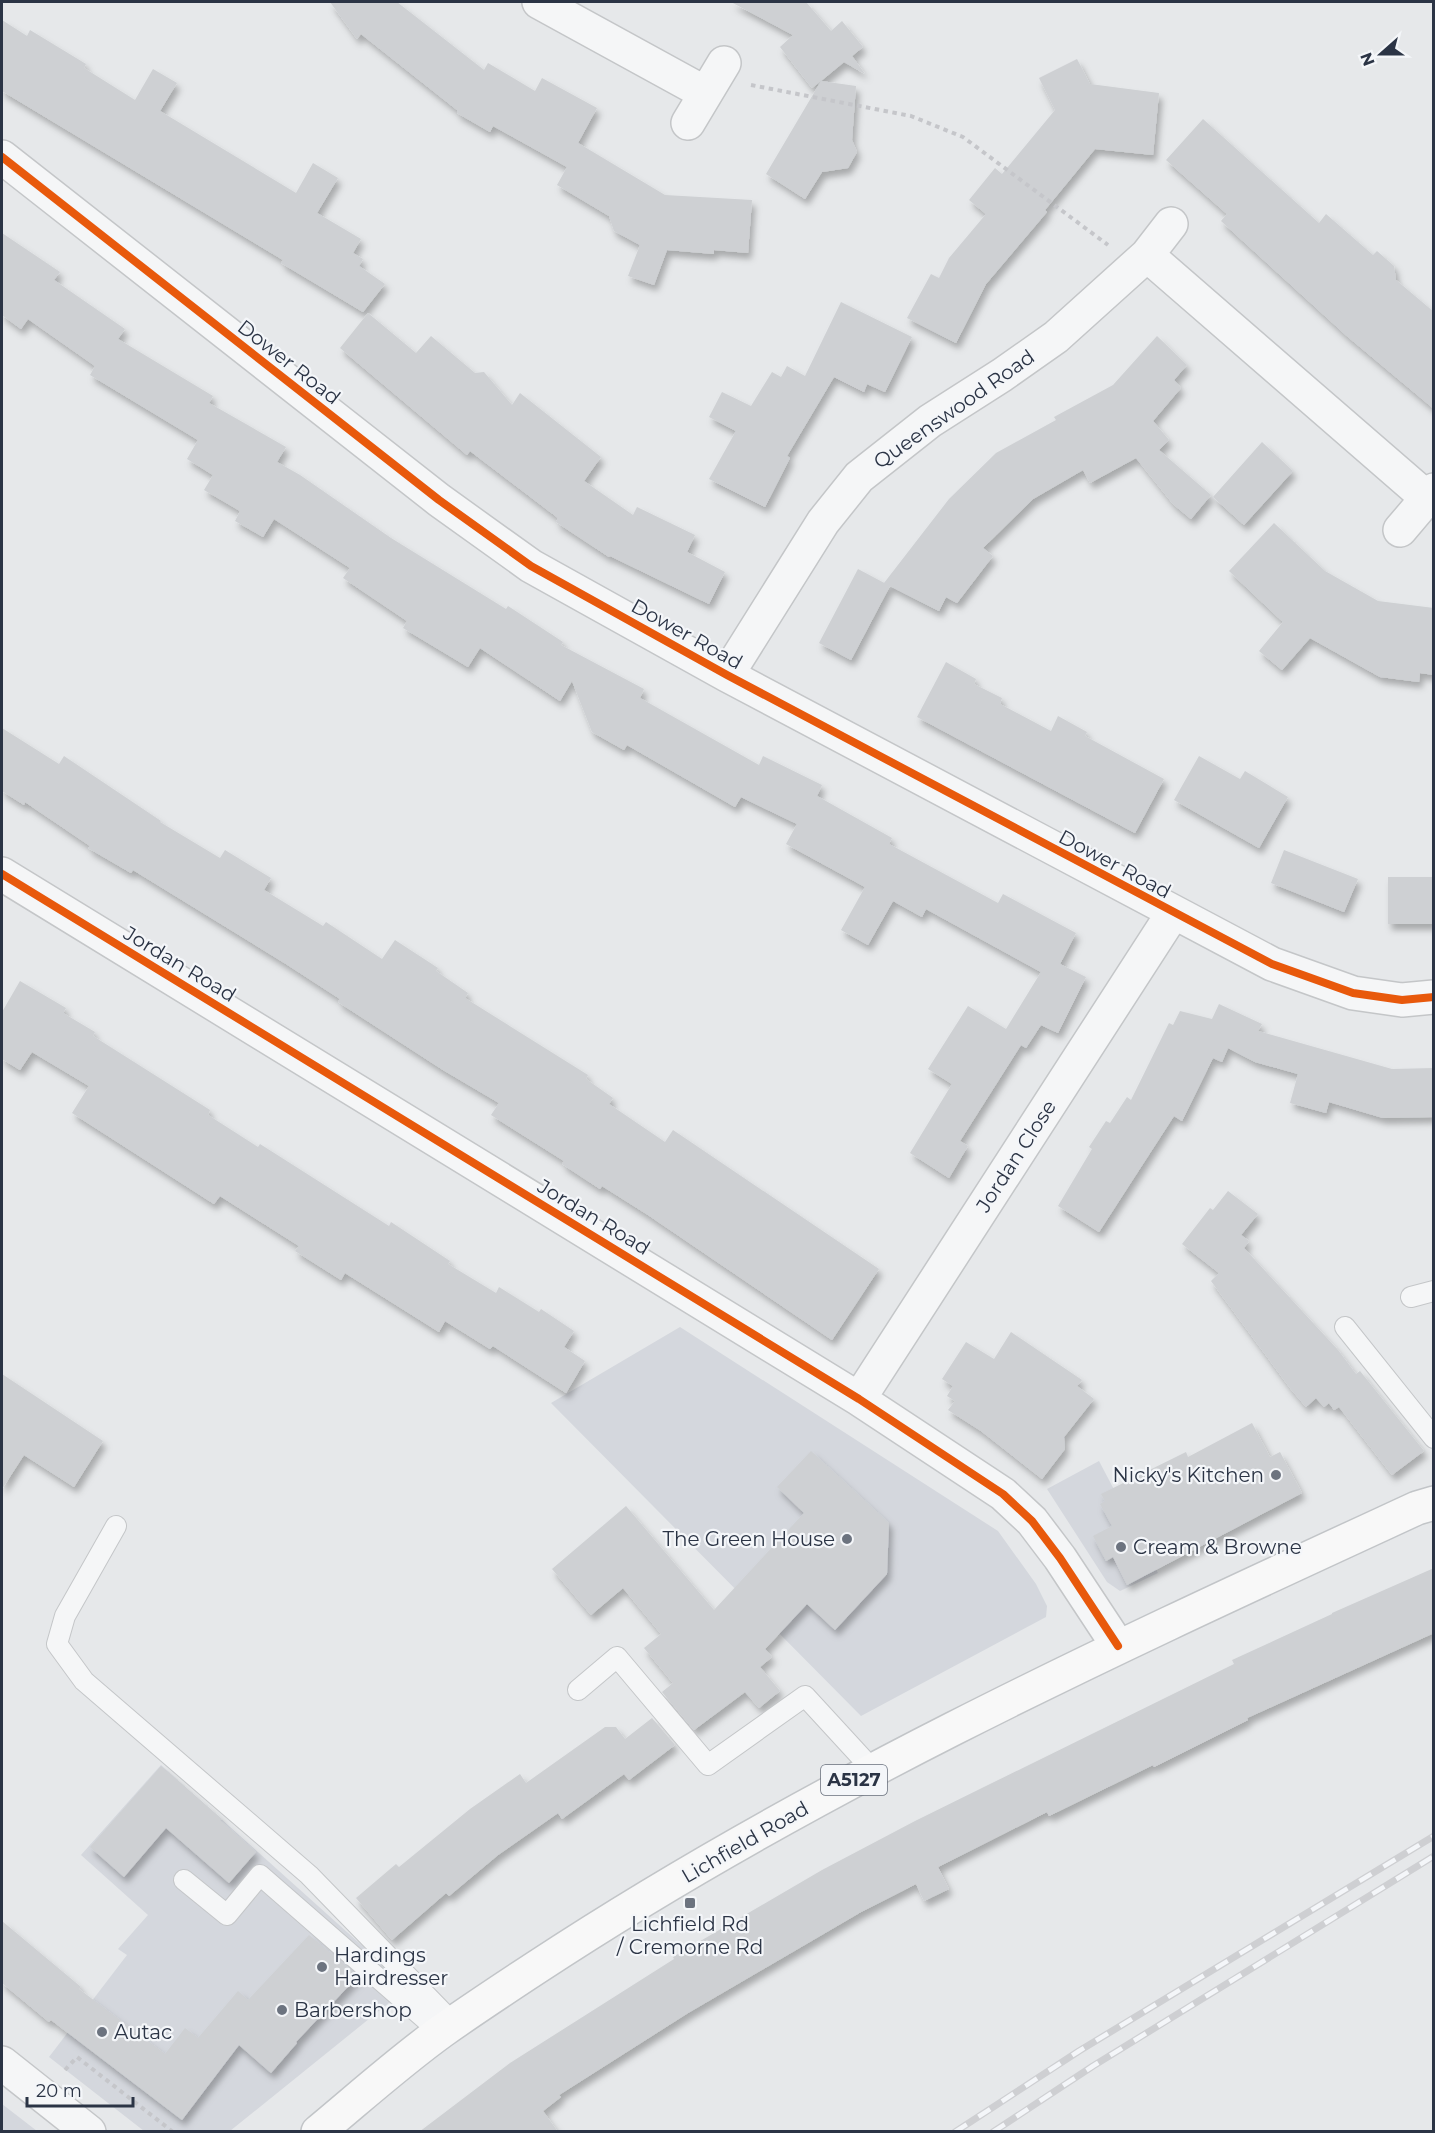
<svg xmlns="http://www.w3.org/2000/svg" width="1435" height="2133" font-family="Montserrat,sans-serif">
	<style>
		.built { fill: #d4d7dd }
		.building { fill: #ced0d3; filter: url(#shadow) }
		.lines { fill: none; stroke-linecap: round; stroke-linejoin: round }
		.service-casing { stroke: #c4c6c8; stroke-width: 22 }
		.minor-casing { stroke: #c4c6c8; stroke-width: 36 }
		.primary-casing { stroke: #c2c5c8; stroke-width: 36 }
		.path { stroke: #c5c6ca; stroke-width: 4; stroke-dasharray: 4.5 4.5; stroke-linecap: butt }
		.service { stroke: #f5f6f7; stroke-width: 20 }
		.minor { stroke: #f5f6f7; stroke-width: 33 }
		.primary { stroke: #f8f8f8; stroke-width: 33 }
		.rail-casing { stroke: #cecfd2; stroke-width: 7 }
		.rail { stroke: #f4f6f9; stroke-width: 4.5; stroke-dasharray: 14; stroke-linecap: butt }
		.cycleway-casing { stroke: #f4f6f9; stroke-width: 11 }
		.cycleway { stroke: #e8590c; stroke-width: 8 }
		.poi-dot { fill: #6c737f; stroke: #f4f6f9; stroke-width: 2 }
		.labels { text-anchor: middle; dominant-baseline: central; stroke-width: 4.5; stroke-linejoin: round; paint-order: stroke }
		.shield { fill: #f4f6f9; stroke: #676e7b; stroke-width: 1.5 }
		.shield-label { font-size: 18px; font-weight: bold; fill: #2b3445 }
		.street-label { font-size: 20px; fill: #2b3445; stroke: #f4f6f9 }
		.poi-label { font-size: 20px; fill: #2b3445; stroke: #f4f6f9; text-anchor: start }
	</style>
	<defs>
		<filter id="shadow"><feDropShadow dx="3.5" dy="6" stdDeviation="3" flood-color="#0004"/></filter>
	</defs>
	<rect width="100%" height="100%" fill="#e6e8ea"/>
	<path class="built" d="M 680,1327 L 998,1531 L 1036,1584 L 1047,1606 L 1046,1617 L 861,1716 L 551,1403 Z
		M 1099,1461 L 1158,1573 L 1120,1591 L 1107,1582 L 1047,1489 Z
		M 161,1765 L 406,1985 L 390,2002 L 230,2131 L 144,2131 L 49,2057 L 127,1955 L 118,1949 L 148,1915 L 81,1855 Z
		M 2,2104 L 37,2131 L 2,2131 Z"/>
	<path class="building" d="M 330,2 L 397,2 L 484,70 L 488,63 L 535,91 L 542,78 L 597,108 L 578,143 L 665,195 L 752,200 L 748,253 L 714,250 L 714,254 L 667,250 L 654,285 L 628,276 L 640,245 L 614,231 L 609,216 L 557,185 L 567,167 L 493,126 L 490,132 L 457,113 L 457,110 L 361,34 L 357,39 Z
		M 731,2 L 806,2 L 831,31 L 842,21 L 863,47 L 852,56 L 865,74 L 844,62 L 821,81 L 856,86 L 852,140 L 857,152 L 848,168 L 822,172 L 805,199 L 766,174 L 821,81 L 812,88 L 780,47 L 793,35 Z
		M 2,20 L 27,36 L 30,30 L 86,64 L 84,68 L 135,100 L 153,69 L 177,83 L 160,111 L 296,193 L 313,163 L 338,178 L 317,213 L 361,239 L 353,253 L 363,259 L 359,266 L 385,284 L 363,312 L 281,263 L 283,260 L 2,91 Z
		M 1077,59 L 1090,84 L 1159,93 L 1153,155 L 1095,149 L 1045,210 L 1047,212 L 986,284 L 956,343 L 907,318 L 931,274 L 939,278 L 949,258 L 986,214 L 969,200 L 995,168 L 1002,174 L 1055,110 L 1039,78 Z
		M 1203,119 L 1319,223 L 1326,214 L 1373,255 L 1377,251 L 1394,266 L 1396,280 L 1434,312 L 1434,409 L 1348,337 L 1221,221 L 1227,214 L 1166,160 Z
		M 2,233 L 60,272 L 54,280 L 125,329 L 118,339 L 213,396 L 209,403 L 286,447 L 277,462 L 300,475 L 391,538 L 506,609 L 508,606 L 563,642 L 561,645 L 644,689 L 640,698 L 759,765 L 763,756 L 822,785 L 817,796 L 892,838 L 889,844 L 998,903 L 1003,894 L 1076,933 L 1060,964 L 1086,977 L 1058,1033 L 1041,1025 L 1026,1048 L 1021,1045 L 960,1141 L 968,1146 L 949,1178 L 910,1153 L 952,1084 L 928,1069 L 968,1006 L 1006,1029 L 1041,972 L 926,909 L 922,917 L 893,901 L 868,945 L 841,930 L 865,887 L 786,844 L 797,824 L 741,797 L 735,807 L 627,745 L 624,750 L 592,732 L 572,681 L 560,701 L 480,648 L 468,667 L 403,628 L 407,621 L 343,578 L 350,568 L 274,519 L 263,537 L 235,521 L 240,511 L 204,490 L 213,475 L 187,459 L 198,440 L 90,375 L 95,366 L 28,319 L 21,329 L 2,315 Z
		M 841,302 L 912,337 L 885,392 L 867,384 L 864,392 L 834,377 L 787,456 L 790,458 L 765,507 L 709,479 L 736,431 L 709,417 L 722,392 L 751,406 L 772,372 L 781,377 L 787,366 L 805,376 Z
		M 368,313 L 416,353 L 431,336 L 475,373 L 484,372 L 512,405 L 520,393 L 601,457 L 584,481 L 633,515 L 637,507 L 695,535 L 687,552 L 725,572 L 709,604 L 610,556 L 609,557 L 556,522 L 558,518 L 470,451 L 467,455 L 340,348 Z
		M 1157,336 L 1187,365 L 1174,380 L 1181,388 L 1153,421 L 1169,440 L 1159,450 L 1211,495 L 1191,519 L 1173,504 L 1136,458 L 1090,483 L 1083,470 L 1033,499 L 983,548 L 993,556 L 957,603 L 946,597 L 939,611 L 884,583 L 949,499 L 996,453 L 1056,420 L 1054,417 L 1113,385 Z
		M 1262,442 L 1293,471 L 1244,525 L 1213,497 Z
		M 1274,523 L 1325,571 L 1378,601 L 1434,608 L 1434,675 L 1420,673 L 1419,682 L 1380,677 L 1310,638 L 1282,670 L 1259,651 L 1283,622 L 1229,571 Z
		M 858,569 L 890,586 L 851,660 L 819,643 Z
		M 946,662 L 976,679 L 974,684 L 1002,698 L 1000,704 L 1051,731 L 1058,716 L 1087,732 L 1085,736 L 1164,779 L 1135,833 L 917,717 Z
		M 2,728 L 59,764 L 64,756 L 161,821 L 160,822 L 220,858 L 225,850 L 271,878 L 264,890 L 323,926 L 326,922 L 382,959 L 395,940 L 438,968 L 436,971 L 468,993 L 465,998 L 588,1075 L 586,1079 L 613,1098 L 609,1104 L 665,1142 L 673,1130 L 879,1269 L 832,1340 L 648,1215 L 602,1186 L 600,1189 L 562,1164 L 564,1161 L 491,1115 L 499,1103 L 443,1070 L 338,1002 L 340,999 L 286,964 L 133,870 L 131,873 L 88,848 L 90,846 L 25,802 L 24,805 L 2,791 Z
		M 1199,756 L 1240,779 L 1245,771 L 1288,797 L 1259,848 L 1174,800 Z
		M 1284,850 L 1358,879 L 1344,912 L 1271,883 Z
		M 1388,877 L 1434,877 L 1434,924 L 1388,924 Z
		M 20,981 L 66,1008 L 63,1013 L 95,1032 L 93,1036 L 210,1110 L 208,1115 L 258,1147 L 260,1144 L 389,1226 L 391,1222 L 450,1261 L 448,1264 L 496,1293 L 499,1287 L 539,1312 L 541,1309 L 574,1331 L 564,1347 L 585,1361 L 566,1393 L 493,1346 L 490,1349 L 445,1321 L 439,1332 L 345,1273 L 341,1280 L 295,1251 L 299,1246 L 220,1196 L 214,1204 L 72,1113 L 89,1086 L 32,1052 L 20,1070 L 2,1059 L 2,1012 Z
		M 1219,1004 L 1262,1024 L 1258,1031 L 1392,1069 L 1434,1068 L 1434,1117 L 1383,1118 L 1329,1102 L 1326,1113 L 1290,1103 L 1298,1074 L 1255,1062 L 1228,1048 L 1222,1062 L 1213,1058 L 1182,1121 L 1174,1116 L 1099,1232 L 1058,1206 L 1092,1149 L 1089,1147 L 1106,1121 L 1110,1123 L 1127,1097 L 1131,1100 L 1169,1023 L 1173,1025 L 1180,1011 L 1212,1019 Z
		M 1228,1191 L 1258,1214 L 1241,1235 L 1249,1241 L 1244,1248 L 1338,1350 L 1356,1374 L 1360,1371 L 1424,1451 L 1392,1475 L 1339,1407 L 1334,1410 L 1329,1403 L 1324,1407 L 1316,1398 L 1306,1407 L 1290,1388 L 1211,1281 L 1219,1273 L 1182,1244 L 1210,1208 L 1213,1210 Z
		M 1011,1332 L 1082,1380 L 1077,1386 L 1094,1399 L 1064,1437 L 1065,1449 L 1042,1479 L 981,1431 L 948,1410 L 955,1401 L 947,1396 L 953,1386 L 942,1379 L 966,1342 L 994,1359 Z
		M 2,1374 L 103,1441 L 74,1487 L 24,1455 L 2,1489 Z
		M 1252,1423 L 1270,1457 L 1280,1452 L 1302,1493 L 1127,1585 L 1113,1557 L 1106,1561 L 1093,1536 L 1112,1526 L 1100,1504 L 1105,1501 L 1101,1494 L 1186,1452 L 1188,1457 Z
		M 811,1451 L 889,1523 L 887,1574 L 835,1630 L 807,1604 L 765,1649 L 772,1657 L 760,1667 L 780,1691 L 759,1708 L 745,1692 L 694,1730 L 662,1692 L 673,1683 L 644,1648 L 661,1634 L 623,1588 L 591,1615 L 552,1569 L 626,1506 L 714,1610 L 804,1513 L 777,1487 Z
		M 1434,1568 L 1434,1633 L 1247,1718 L 1248,1720 L 1154,1767 L 1153,1765 L 1049,1816 L 1047,1812 L 938,1867 L 949,1889 L 924,1901 L 916,1884 L 861,1912 L 688,2013 L 559,2095 L 561,2097 L 543,2111 L 558,2132 L 419,2132 L 510,2063 L 674,1959 L 673,1957 L 822,1870 L 915,1821 L 1234,1664 L 1232,1660 L 1332,1614 L 1332,1613 Z
		M 652,1718 L 675,1745 L 629,1780 L 624,1774 L 562,1819 L 558,1813 L 498,1855 L 449,1896 L 446,1893 L 392,1940 L 356,1898 L 396,1864 L 399,1867 L 470,1809 L 520,1774 L 526,1783 L 605,1727 L 616,1727 L 625,1739 Z
		M 161,1766 L 222,1819 L 220,1820 L 256,1852 L 229,1883 L 166,1828 L 124,1877 L 90,1847 Z
		M 2,1921 L 81,1987 L 79,1989 L 165,2054 L 185,2028 L 198,2038 L 238,1991 L 248,2000 L 309,1935 L 358,1976 L 296,2042 L 297,2043 L 271,2073 L 239,2045 L 182,2120 L 51,2020 L 49,2022 L 2,1983 Z"/>
	<g class="lines">
		<g class="service-casing">
			<path id="service" d="M 1411,1297 L 1434,1291
				M 1345,1327 L 1434,1438
				M 116,1526 L 65,1616 L 57,1644 L 84,1681 L 309,1875 L 453,2023
				M 578,1690 L 617,1657 L 708,1765 L 805,1696 L 873,1770
				M 184,1880 L 227,1915 L 260,1875 L 440,2032"/>
		</g>
		<g class="minor-casing">
			<path id="minor" d="M 539,2 L 705,93
				M 688,123 L 724,63
				M 2,157 L 439,500 L 531,566 L 727,675 L 1272,964 L 1353,993 L 1402,1000 L 1434,997
				M 1147,255 L 1427,498
				M 1400,530 L 1434,490
				M 727,675 L 823,522 L 859,477 L 930,421 L 1002,375 L 1056,337 L 1147,255 L 1171,224
				M 2,874 L 859,1399 L 1003,1494 L 1032,1521 L 1060,1558 L 1118,1646
				M 859,1399 L 1173,913
				M 2,2063 L 89,2132"/>
		</g>
		<g class="primary-casing">
			<path id="primary" d="M 318,2132 C 359,2098 399,2062 442,2031 C 473,2009 505,1988 537,1967 C 815,1784 1116,1647 1417,1508 L 1434,1503"/>
		</g>
		<path class="path" d="M 751,85 L 911,116 L 963,137 L 1108,245
			M 65,2070 L 77,2057 L 173,2132"/>
		<use href="#service" class="service"/>
		<use href="#minor" class="minor"/>
		<use href="#primary" class="primary"/>
		<g class="rail-casing">
			<path id="rail" d="M 955,2132 L 1079,2051 L 1434,1836
				M 993,2132 L 1093,2066 L 1434,1856"/>
		</g>
		<use href="#rail" class="rail"/>
		<g class="cycleway-casing">
			<path id="cycleway" d="M 2,157 L 439,500 L 531,566 L 727,675 L 1272,964 L 1353,993 L 1402,1000 L 1434,997
				M 2,874 L 859,1399 L 1003,1494 L 1032,1521 L 1060,1558 L 1118,1646"/>
		</g>
		<use href="#cycleway" class="cycleway"/>
	</g>
	<g class="poi-dot">
		<circle cx="1276" cy="1475" r="6"/>
		<circle cx="847" cy="1539" r="6"/>
		<circle cx="1121" cy="1547" r="6"/>
		<rect x="684" y="1897" width="12" height="12" rx="3"/>
		<circle cx="322" cy="1967" r="6"/>
		<circle cx="282" cy="2010" r="6"/>
		<circle cx="102" cy="2032" r="6"/>
	</g>
	<g class="labels">
		<rect class="shield" x="821" y="1765" width="66" height="30" rx="4.5"/>
		<g class="shield-label">
			<text x="854" y="1780">A5127</text>
		</g>
		<g class="street-label">
			<text transform="translate(289 362) rotate(38)">Dower Road</text>
			<text transform="translate(954 409) rotate(-35)">Queenswood Road</text>
			<text transform="translate(687 634) rotate(29)">Dower Road</text>
			<text transform="translate(1115 864) rotate(28)">Dower Road</text>
			<text transform="translate(180 964) rotate(31)">Jordan Road</text>
			<text transform="translate(1016 1156) rotate(-57)">Jordan Close</text>
			<text transform="translate(594 1217) rotate(31)">Jordan Road</text>
			<text transform="translate(745 1842) rotate(-30)">Lichfield Road</text>
		</g>
		<g class="poi-label">
			<text x="1264" y="1475" text-anchor="end">Nicky's Kitchen</text>
			<text x="835" y="1539" text-anchor="end">The Green House</text>
			<text x="1133" y="1547">Cream &amp; Browne</text>
			<text x="690" y="1924" text-anchor="middle">Lichfield Rd<tspan x="690" dy="23">/ Cremorne Rd</tspan></text>
			<text x="334" y="1955">Hardings<tspan x="334" dy="23">Hairdresser</tspan></text>
			<text x="294" y="2010">Barbershop</text>
			<text x="114" y="2032">Autac</text>
		</g>
	</g>
	<rect width="1435" height="2133" fill="none" stroke="#2b3445" stroke-width="6"/>
	<g transform="translate(1381 54) rotate(249)" stroke="#f4f6f9" stroke-width="4.5" paint-order="stroke">
	<path d="M0-4.5L10 22L0 15L-10 22Z" fill="#2b3445"/>
	<text y="-9" font-size="16" font-weight="bold" text-anchor="middle" fill="#2b3445">N</text>
	</g>
	<path d="M27 2097v9h106v-9" fill="none" stroke="#2b3445" stroke-width="3"/>
	<text x="36" y="2097" font-size="18" fill="#2b3445" stroke="#f4f6f9" stroke-width="4.5" paint-order="stroke">20 m</text>
</svg>
